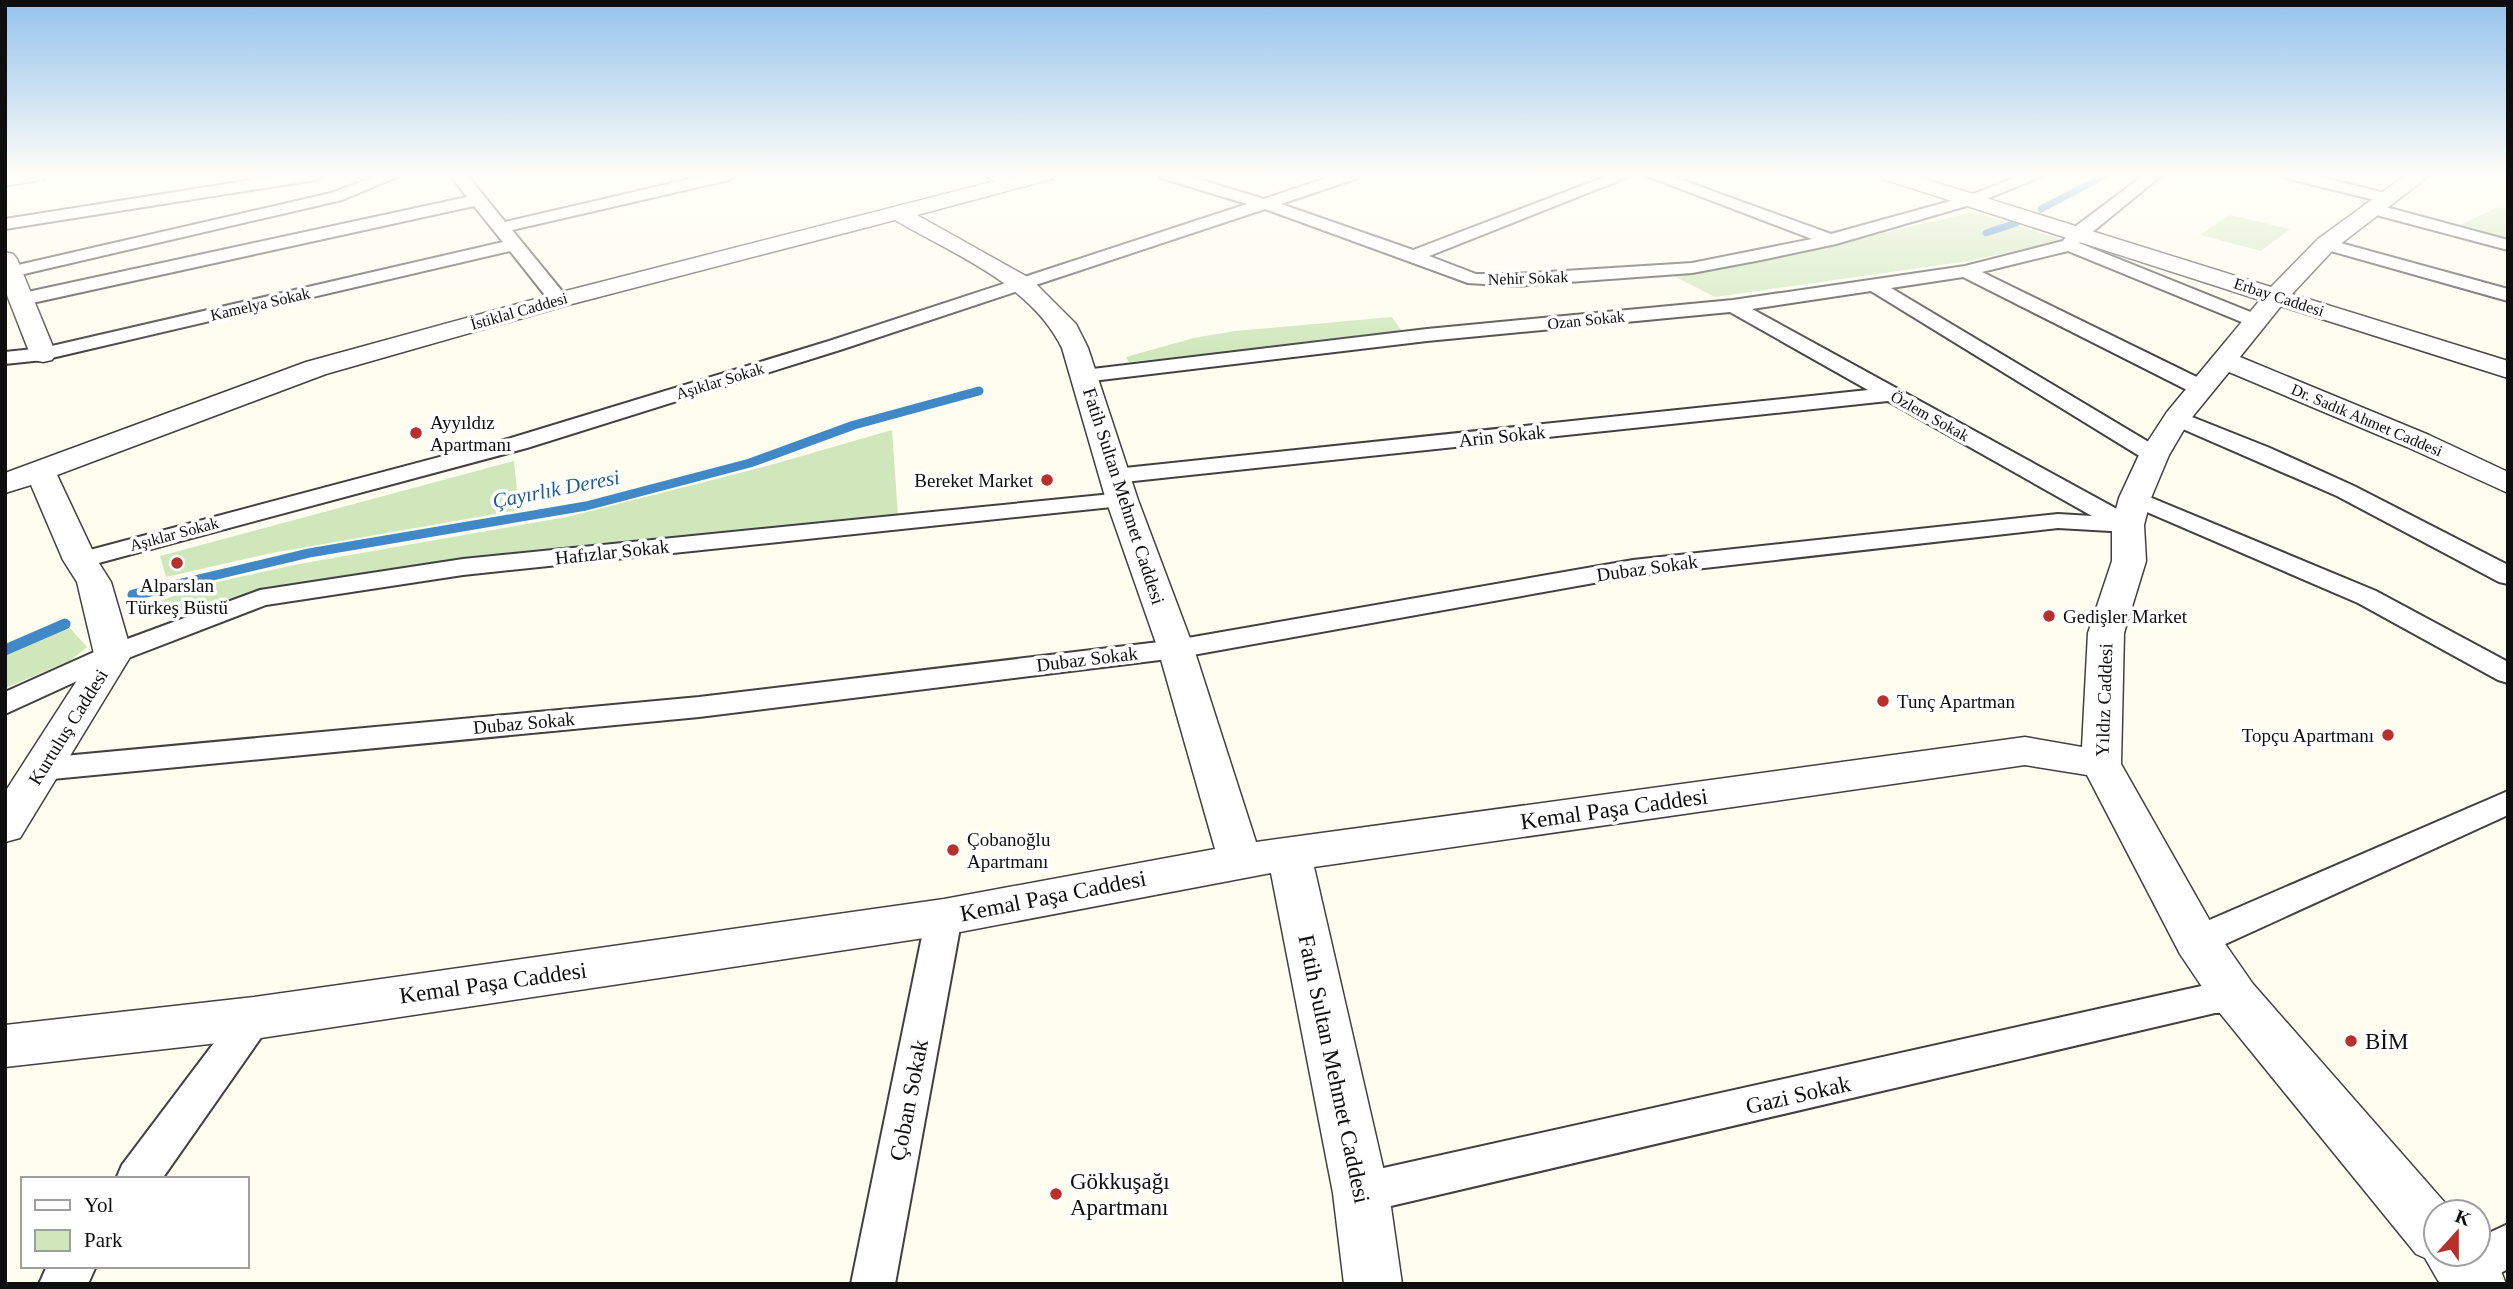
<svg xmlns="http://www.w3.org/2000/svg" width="2513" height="1289" font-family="'Times New Roman',serif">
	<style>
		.green { fill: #cfe7bb }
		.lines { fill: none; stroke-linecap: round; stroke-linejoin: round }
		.stream-far2 { stroke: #4188c7; stroke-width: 7 }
		.stream-far1 { stroke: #4188c7; stroke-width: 9 }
		.stream { stroke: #4188c7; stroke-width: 11 }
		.minor-casing { stroke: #414141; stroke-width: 4 }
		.tertiary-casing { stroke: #414141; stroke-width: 3 }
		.minor { fill: #fff; fill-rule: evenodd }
		.tertiary { fill: #fff; fill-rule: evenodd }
		.poi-dot { fill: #b8302c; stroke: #fff; stroke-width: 2.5 }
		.labels { text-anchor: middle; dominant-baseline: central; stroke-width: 7; stroke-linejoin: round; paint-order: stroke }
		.far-street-label { font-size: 16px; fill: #0e0e0e; stroke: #fff }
		.poi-label { font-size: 19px; fill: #0e0e0e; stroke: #fff; text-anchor: start }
		.street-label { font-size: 19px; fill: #0e0e0e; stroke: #fff }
		.water-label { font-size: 21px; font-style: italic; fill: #1d5a9b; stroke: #fff }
		.near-street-label { font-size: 23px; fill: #0e0e0e; stroke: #fff }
		.near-poi-label { font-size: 23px; fill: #0e0e0e; stroke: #fff; text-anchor: start }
	</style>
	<rect width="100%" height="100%" fill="#fefdf0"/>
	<path class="green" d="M 2498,207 L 2508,209 L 2508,238 L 2460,225 Z
		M 1973,212 L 2063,240 L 1969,261 L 1715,297 L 1674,276 L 1755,263 Z
		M 2230,215 L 2290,229 L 2261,251 L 2200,235 Z
		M 1392,317 L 1404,334 L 1129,362 L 1126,357 L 1194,338 L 1235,331 Z
		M 892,430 L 898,516 L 375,572 L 265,590 L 169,617 L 160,601 L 203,585 L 299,564 L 567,517 L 767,466 Z
		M 514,461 L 519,510 L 272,553 L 166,577 L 160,556 Z
		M 70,628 L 87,647 L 70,661 L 5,688 L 5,656 Z"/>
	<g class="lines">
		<path class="stream-far2" d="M 2041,209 L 2106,175
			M 1986,233 L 2016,223"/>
		<path class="stream-far1" d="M 157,589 L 309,553 L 586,506 L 750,463 L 854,425 L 979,391"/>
		<path class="stream" d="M 133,595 L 164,588
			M 5,650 L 65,624"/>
		<g class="minor-casing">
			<path id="minor" d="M 283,175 L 323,175 L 315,180 L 5,229 L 5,219 Z
				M 379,175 L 402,175 L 342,200 L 11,277 L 5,276 L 5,268 L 331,193 Z
				M 450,175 L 467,175 L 505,222 L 707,175 L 737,175 L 729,180 L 512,230 L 566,296 L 568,300 L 566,304 L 552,304 L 510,251 L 43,360 L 5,364 L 5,352 L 43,348 L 503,242 L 474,206 L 23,305 L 14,299 L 23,293 L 467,197 Z
				M 984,175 L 1005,175 L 1019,184 L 1017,187 L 1005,187 Z
				M 1159,175 L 1185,175 L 1264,199 L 1335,175 L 1360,175 L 1358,178 L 1281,204 L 1413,250 L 1610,175 L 1633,175 L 1429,256 L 1476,274 L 1515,274 L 1692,263 L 1812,239 L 1644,175 L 1668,175 L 1831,234 L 1965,197 L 2022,175 L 2045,175 L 1977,203 L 1836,244 L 1761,260 L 1692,273 L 1515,286 L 1468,283 L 1265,209 L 843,349 L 527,448 L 80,568 L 71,565 L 67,560 L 71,555 L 511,438 L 829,341 L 1247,204 L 1161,178 Z
				M 2144,175 L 2162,175 L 2079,243 L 2263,317 L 2266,321 L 2263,325 L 2249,325 L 2068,251 L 1982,272 L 2209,383 L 2212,388 L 2209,393 L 2193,393 L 1963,277 L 1891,288 L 2162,450 L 2166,455 L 2162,460 L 2146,460 L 1871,291 L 1752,309 L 2137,520 L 2140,525 L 2137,530 L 2128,532 L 2058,528 L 1633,576 L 1176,658 L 699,717 L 42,780 L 31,777 L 26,769 L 31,761 L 42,758 L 699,697 L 1176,640 L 1633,560 L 2058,514 L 2092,516 L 1888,401 L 1115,483 L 1107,481 L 1103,476 L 1107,471 L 1115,469 L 1868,390 L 1730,312 L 1427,341 L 1084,382 L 1077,380 L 1074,376 L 1077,372 L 1084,370 L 1427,329 L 1733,300 L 1965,266 L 2063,241 L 2072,229 Z
				M 2283,175 L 2312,175 L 2393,195 L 2395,198 L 2387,203 L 2285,178 Z
				M 2371,203 L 2508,240 L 2508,250 L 2365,212 L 2363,208 L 2365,204 Z
				M 2326,239 L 2508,289 L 2508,301 L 2320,248 L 2317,244 L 2320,240 Z
				M 2177,411 L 2270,448 L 2354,486 L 2508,565 L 2508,584 L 2499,582 L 2337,496 L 2169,423 L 2166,418 L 2169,413 Z
				M 2135,491 L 2376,591 L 2508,662 L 2508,683 L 2498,680 L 2358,603 L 2126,503 L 2123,498 L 2126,493 Z
				M 1122,493 L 1131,495 L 1134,500 L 1131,505 L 463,575 L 266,605 L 123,660 L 5,714 L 5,692 L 103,648 L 260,590 L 463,559 Z
				M 2508,791 L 2508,815 L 2210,951 L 2197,955 L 2184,951 L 2179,941 L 2184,931 Z
				M 944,903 L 956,907 L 962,917 L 895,1284 L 851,1284 L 926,917 L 932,907 Z
				M 2215,983 L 2236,983 L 2249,987 L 2255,998 L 2249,1009 L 2236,1013 L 2215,1013 L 1361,1213 L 1346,1207 L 1340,1193 L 1346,1179 L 1361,1173 Z
				M 254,1002 L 267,1007 L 273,1018 L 267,1029 L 162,1179 L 116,1179 L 122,1165 L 241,1007 Z
				M 2508,1224 L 2508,1269 L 2480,1284 L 2449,1283 L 2443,1268 L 2449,1254 L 2478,1254 L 2478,1238 Z
				M 47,1266 L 96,1266 L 88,1284 L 39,1284 Z"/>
		</g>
		<g class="tertiary-casing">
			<path id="tertiary" d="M 5,175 L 48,175 L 45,179 L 6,186 Z
				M 1019,175 L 1055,175 L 1052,179 L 917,215 L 1031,279 L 1076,324 L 1088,348 L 1138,500 L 1194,649 L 1256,842 L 2025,737 L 2082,747 L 2088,633 L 2112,561 L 2112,525 L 2119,498 L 2139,455 L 2167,412 L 2260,300 L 1883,179 L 1880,175 L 1912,175 L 2271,287 L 2318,239 L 2406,175 L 2430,175 L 2334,249 L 2292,294 L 2508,361 L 2508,378 L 2281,306 L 2240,357 L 2429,435 L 2508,472 L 2508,493 L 2407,447 L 2229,372 L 2189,421 L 2169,455 L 2151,498 L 2144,525 L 2146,561 L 2124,633 L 2121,764 L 2214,928 L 2253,984 L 2453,1212 L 2436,1212 L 2436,1254 L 2478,1254 L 2478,1241 L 2498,1263 L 2506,1284 L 2440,1284 L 2425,1258 L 2416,1254 L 2219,1012 L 2180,954 L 2087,775 L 2025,765 L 1314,867 L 1389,1193 L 1402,1284 L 1344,1284 L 1333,1193 L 1271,873 L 944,935 L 254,1039 L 5,1067 L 5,1025 L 254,997 L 944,899 L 1215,849 L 1158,649 L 1106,500 L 1062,348 C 1031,284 953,254 895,220 L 568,305 L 326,374 L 57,475 L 97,560 L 111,582 L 132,654 L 20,838 L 5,842 L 5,792 L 94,654 L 77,582 L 63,560 L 31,485 L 5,493 L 5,473 L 306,362 L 550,295 Z
				M 5,252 L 13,254 L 17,259 L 56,354 L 52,360 L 43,362 L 34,360 L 30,354 L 5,290 Z"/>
		</g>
		<use href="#minor" class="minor"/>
		<use href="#tertiary" class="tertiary"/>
	</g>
	<linearGradient id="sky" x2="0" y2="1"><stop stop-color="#94c2ec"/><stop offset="0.49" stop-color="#fffef8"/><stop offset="1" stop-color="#fffef8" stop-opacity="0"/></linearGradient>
	<rect width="2513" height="356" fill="url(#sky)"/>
	<g class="poi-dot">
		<circle cx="416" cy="433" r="7"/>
		<circle cx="1047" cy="480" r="7"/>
		<circle cx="177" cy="563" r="7"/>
		<circle cx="2049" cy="616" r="7"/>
		<circle cx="1883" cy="701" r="7"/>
		<circle cx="2388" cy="735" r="7"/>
		<circle cx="953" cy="850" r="7"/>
		<circle cx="2351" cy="1041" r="7"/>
		<circle cx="1056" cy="1194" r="7"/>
	</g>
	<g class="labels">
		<g class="far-street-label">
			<text transform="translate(1528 278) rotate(-2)">Nehir Sokak</text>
			<text transform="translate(2279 297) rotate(18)">Erbay Caddesi</text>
			<text transform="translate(260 304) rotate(-13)">Kamelya Sokak</text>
			<text transform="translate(519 311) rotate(-16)">İstiklal Caddesi</text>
			<text transform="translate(1586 320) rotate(-6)">Ozan Sokak</text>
			<text transform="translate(720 381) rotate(-17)">Aşıklar Sokak</text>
			<text transform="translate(1930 416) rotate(29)">Özlem Sokak</text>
			<text transform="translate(2367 420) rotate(23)">Dr. Sadık Ahmet Caddesi</text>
			<text transform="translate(174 534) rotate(-15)">Aşıklar Sokak</text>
		</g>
		<g class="poi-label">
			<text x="430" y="422">Ayyıldız<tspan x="430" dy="22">Apartmanı</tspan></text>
			<text x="1033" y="480" text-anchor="end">Bereket Market</text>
			<text x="177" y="585" text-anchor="middle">Alparslan<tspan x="177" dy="22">Türkeş Büstü</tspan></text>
			<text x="2063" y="616">Gedişler Market</text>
			<text x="1897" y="701">Tunç Apartman</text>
			<text x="2374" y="735" text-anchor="end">Topçu Apartmanı</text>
			<text x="967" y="839">Çobanoğlu<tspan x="967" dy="22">Apartmanı</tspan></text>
		</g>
		<g class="street-label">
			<text transform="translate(1502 436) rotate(-6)">Arin Sokak</text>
			<text transform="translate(1124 496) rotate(72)">Fatih Sultan Mehmet Caddesi</text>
			<text transform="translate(612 552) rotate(-6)">Hafızlar Sokak</text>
			<text transform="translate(1647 568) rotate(-8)">Dubaz Sokak</text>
			<text transform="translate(1087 659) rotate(-7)">Dubaz Sokak</text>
			<text transform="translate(2104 700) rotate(-88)">Yıldız Caddesi</text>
			<text transform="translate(524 723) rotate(-5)">Dubaz Sokak</text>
			<text transform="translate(68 727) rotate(-58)">Kurtuluş Caddesi</text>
		</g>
		<g class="water-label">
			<text transform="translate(556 489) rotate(-11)">Çayırlık Deresi</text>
		</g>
		<g class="near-street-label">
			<text transform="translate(1614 809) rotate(-8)">Kemal Paşa Caddesi</text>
			<text transform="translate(1053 896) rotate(-11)">Kemal Paşa Caddesi</text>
			<text transform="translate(493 983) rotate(-8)">Kemal Paşa Caddesi</text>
			<text transform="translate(1334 1069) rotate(78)">Fatih Sultan Mehmet Caddesi</text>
			<text transform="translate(1798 1095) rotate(-13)">Gazi Sokak</text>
			<text transform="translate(909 1100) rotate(-79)">Çoban Sokak</text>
		</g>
		<g class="near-poi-label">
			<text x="2365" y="1041">BİM</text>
			<text x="1070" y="1181">Gökkuşağı<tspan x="1070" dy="26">Apartmanı</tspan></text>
		</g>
	</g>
	<rect width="2513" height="1289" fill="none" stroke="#0e0e0e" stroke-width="14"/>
	<rect x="21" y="1177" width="228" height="91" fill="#ffffff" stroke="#9f9f9f" stroke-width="2"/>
	<rect x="35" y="1200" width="35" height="10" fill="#ffffff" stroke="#9f9f9f" stroke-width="2"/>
	<text x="84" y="1212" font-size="21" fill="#0e0e0e">Yol</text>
	<rect x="35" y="1230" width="35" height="21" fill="#cfe7bb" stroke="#9f9f9f" stroke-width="2"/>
	<text x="84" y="1247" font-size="21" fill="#0e0e0e">Park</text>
	<g transform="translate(2457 1233) rotate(21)"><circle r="33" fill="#ffffff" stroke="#9f9f9f" stroke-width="2"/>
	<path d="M0-5L12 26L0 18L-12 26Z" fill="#b8302c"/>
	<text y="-10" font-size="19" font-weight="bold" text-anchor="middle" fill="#0e0e0e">K</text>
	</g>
</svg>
